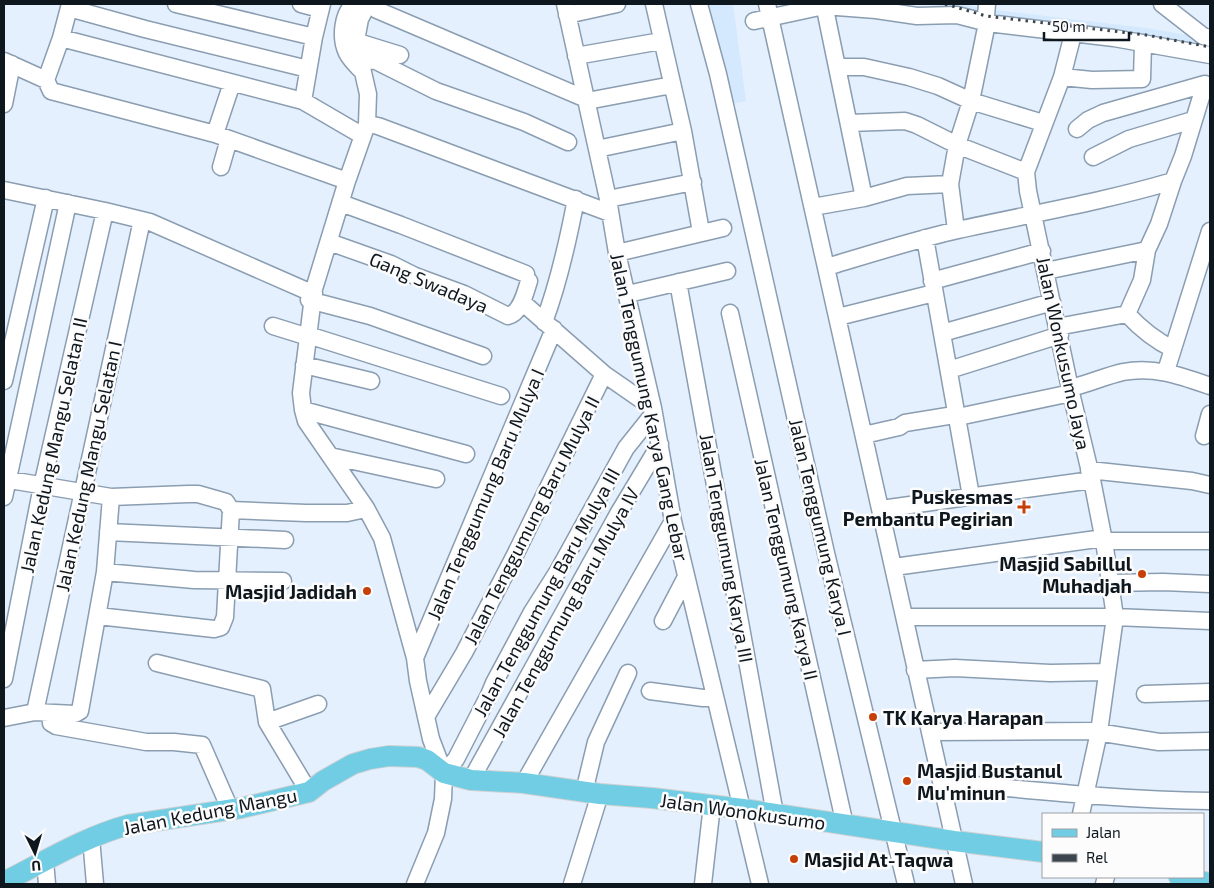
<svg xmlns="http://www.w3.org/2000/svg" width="1214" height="888" font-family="'Exo 2',sans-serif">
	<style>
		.built { fill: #d4e8fe }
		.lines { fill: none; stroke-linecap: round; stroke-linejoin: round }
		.minor-casing { stroke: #8a9db1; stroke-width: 19 }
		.major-casing { stroke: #cfd1d2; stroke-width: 22 }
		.minor { stroke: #fff; stroke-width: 16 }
		.major { stroke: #71cde3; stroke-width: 20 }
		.rail { stroke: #3c454d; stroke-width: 3; stroke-dasharray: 2.5 5; stroke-linecap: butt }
		.poi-dot { fill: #c63f08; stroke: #fcfcfc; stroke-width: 2 }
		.labels { text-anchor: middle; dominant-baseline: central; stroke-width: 5; stroke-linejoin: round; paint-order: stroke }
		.street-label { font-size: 19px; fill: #0f171e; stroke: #fcfcfc }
		.poi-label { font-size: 19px; font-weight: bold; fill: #0f171e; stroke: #fcfcfc; text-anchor: end }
	</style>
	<rect width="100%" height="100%" fill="#e4f0fd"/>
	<path class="built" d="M 702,4 L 733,4 L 746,101 L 732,104 Z
		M 931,4 L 965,4 L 979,8 L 1146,28 L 1204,38 L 1210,40 L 1210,54 L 988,23 Z"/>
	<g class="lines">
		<g class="minor-casing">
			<path id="minor" d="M 176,4 L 314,37
				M 301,4 L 320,9
				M 354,4 C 342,14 340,39 347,53 C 350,59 355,64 360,69
				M 368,4 L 360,19 L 357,35 L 360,59 L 368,94 L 367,124 L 347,181 L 314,289 L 301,393 L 303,410 L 306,421 L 366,508 L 382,538 L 415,658 L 418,681 L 431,739 L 444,773 L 443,799 L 436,833 L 415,884
				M 370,4 L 377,10 L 586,99
				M 565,4 L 608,199 L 617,253 L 653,408 L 673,521 L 760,884
				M 654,4 L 683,131 L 701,232
				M 699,4 L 718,74 L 826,553 L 906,884
				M 767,4 L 964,884
				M 824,4 L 864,198
				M 1162,4 L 1203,36 L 1210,38
				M 69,8 L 145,29 L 308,69
				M 567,15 L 617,4
				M 754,21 L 824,6 L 876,10 L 917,16 L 957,15 L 988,23 L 1114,38 L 1210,55
				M 1073,34 L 1062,77 L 1026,172 L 1028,191 L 1071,393 L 1092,480 L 1104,541 L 1115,617 L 1099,732 L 1081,814
				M 61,38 L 303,101 L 363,136
				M 358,42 L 400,55
				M 576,56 L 661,41
				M 4,61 L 46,80
				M 353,61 L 360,59 L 376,61 L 436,91 L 524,122 L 568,142
				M 837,67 L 864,67 L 909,77 L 938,86 L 971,101 L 1043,123
				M 1062,77 L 1092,80 L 1142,79 L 1143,43
				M 46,80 L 51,91 L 215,134 L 347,181
				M 46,80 L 61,38 L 70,4
				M 303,101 L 314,37 L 322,4
				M 587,101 L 672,85
				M 4,104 L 12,64
				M 849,123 L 905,121 L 917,125 L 957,145 L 1026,172
				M 367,124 L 378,126 L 610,213
				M 1077,129 L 1088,120 L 1103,113 L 1205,84 L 1183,156 L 1173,181 L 1159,224 L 1147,250 L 1142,280 L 1127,314 C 1141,329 1154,340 1173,349
				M 215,134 L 232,83
				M 597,149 L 683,131
				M 1093,157 L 1129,139 L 1193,120
				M 221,167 L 229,139
				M 4,190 L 105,211 L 150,222 L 314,294
				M 608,199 L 693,182
				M 341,203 L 401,225 L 526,274
				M 813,207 L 864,198 L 907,186 L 950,184
				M 956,230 L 950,184 L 957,145 L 971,101 L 987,23 L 986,16 L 987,4
				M 925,238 L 971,496
				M 329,242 L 391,264 L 415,276 L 464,294 L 508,316 C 521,313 525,293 529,281
				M 617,253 L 723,228
				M 827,267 C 870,254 914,240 958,230 C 1030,214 1102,202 1173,181
				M 1046,271 L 1147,250
				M 932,281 L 1042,251
				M 678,282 L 775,814
				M 628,294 L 727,271
				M 309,300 L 370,316 L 483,356
				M 522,302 L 604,374
				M 730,313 L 845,825
				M 838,317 L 934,293
				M 544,322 C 559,282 568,241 576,199
				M 273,326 L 302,335
				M 1057,327 L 1127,314
				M 942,333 L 1052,302
				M 308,335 L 501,396
				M 304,365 L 371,381
				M 949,370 L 1060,335
				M 1166,371 L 1210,231
				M 4,381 L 46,198
				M 1070,388 C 1088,384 1105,376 1123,372 C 1154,366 1181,376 1210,386
				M 303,410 L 466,454
				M 864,435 L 899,427 L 905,423 L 954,415 L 958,417 L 1071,393
				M 1204,436 L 1210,414
				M 330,456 L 436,479
				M 1089,470 L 1192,481 L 1210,485
				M 4,479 L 111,497 L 188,494 L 198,494 L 226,502 L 231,510
				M 4,497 L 68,203
				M 881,509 L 1092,480
				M 231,510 L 306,513 L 347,513 L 361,510
				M 108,532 L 285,540
				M 1104,541 L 1210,541
				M 894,567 L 1104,538
				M 105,572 L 194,580 L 283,581
				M 1110,583 L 1163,582 L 1210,584
				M 98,616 L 214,629 L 221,627 L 225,617 L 231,510
				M 905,617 L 1115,617 L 1210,621
				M 663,621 L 686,577
				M 415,658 L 554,329
				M 157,663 L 262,689 L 267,722 L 309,792
				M 915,670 L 955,668 L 1050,673 L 1107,672
				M 4,679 L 42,486 L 105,211
				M 650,691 L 703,698 L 714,698
				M 1145,694 L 1210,692
				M 35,712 L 142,220
				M 50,713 L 51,723 L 56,726 L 146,742 L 174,742 L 202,745 L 230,809
				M 426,717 L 464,653 L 514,557 L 604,374 L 653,408
				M 4,718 L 35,712 L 75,714 L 80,711 L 105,572 L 111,497
				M 267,722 L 318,704
				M 931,732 L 1091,731 L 1159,742 L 1210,741
				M 444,773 L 456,759 L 489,695 L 494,683 L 532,612 L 558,571 L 626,448 L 654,413
				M 471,780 L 618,514 L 660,444
				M 942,782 C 1031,790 1120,800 1210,801
				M 524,783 L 673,521
				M 584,792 L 596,742 L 628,673
				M 91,838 L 95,884
				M 45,861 L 47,884
				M 572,884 L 600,794
				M 703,884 L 712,805
				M 1104,884 L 1106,877"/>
		</g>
		<g class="major-casing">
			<path id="major" d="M 1179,877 L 1210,883
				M 4,882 C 44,862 84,837 128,825 L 241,808 L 309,792 L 323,781 L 353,764 L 370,759 L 389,756 L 418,757 L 427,760 L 444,773 L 471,780 L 524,783 L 600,794 L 652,798 L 743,809 L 954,841 L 1043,852"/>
		</g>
		<use href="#minor" class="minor"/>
		<use href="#major" class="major"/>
		<path class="rail" d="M 945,4 L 986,16 L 1146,35 L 1210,47"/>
	</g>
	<g class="poi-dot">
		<path d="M1021.5 499.5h5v5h5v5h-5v5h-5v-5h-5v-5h5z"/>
		<circle cx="1142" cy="574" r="5"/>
		<circle cx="367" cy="591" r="5"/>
		<circle cx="873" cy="717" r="5"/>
		<circle cx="907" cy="781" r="5"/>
		<circle cx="794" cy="859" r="5"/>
	</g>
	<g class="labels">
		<g class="street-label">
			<text transform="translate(429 282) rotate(23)">Gang Swadaya</text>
			<text transform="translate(1064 353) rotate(78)">Jalan Wonkusumo Jaya</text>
			<text transform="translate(650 407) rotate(78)">Jalan Tenggumung Karya Gang Lebar</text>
			<text transform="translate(53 445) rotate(-78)">Jalan Kedung Mangu Selatan II</text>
			<text transform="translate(88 466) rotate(-78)">Jalan Kedung Mangu Selatan I</text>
			<text transform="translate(485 494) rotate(-67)">Jalan Tenggumung Baru Mulya I</text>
			<text transform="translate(531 520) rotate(-63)">Jalan Tenggumung Baru Mulya II</text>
			<text transform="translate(821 527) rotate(77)">Jalan Tenggumung Karya I</text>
			<text transform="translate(727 548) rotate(80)">Jalan Tenggumung Karya III</text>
			<text transform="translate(787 569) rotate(77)">Jalan Tenggumung Karya II</text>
			<text transform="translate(546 592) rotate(-61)">Jalan Tenggumung Baru Mulya III</text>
			<text transform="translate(565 612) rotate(-61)">Jalan Tenggumung Baru Mulya IV</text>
			<text transform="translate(210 811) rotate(-11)">Jalan Kedung Mangu</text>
			<text transform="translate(743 811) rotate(8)">Jalan Wonokusumo</text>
		</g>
		<g class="poi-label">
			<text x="1013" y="496">Puskesmas<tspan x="1013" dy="22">Pembantu Pegirian</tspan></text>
			<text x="1132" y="563">Masjid Sabillul<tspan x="1132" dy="22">Muhadjah</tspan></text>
			<text x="357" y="591">Masjid Jadidah</text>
			<text x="883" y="717" text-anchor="start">TK Karya Harapan</text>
			<text x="917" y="770" text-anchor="start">Masjid Bustanul<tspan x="917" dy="22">Mu'minun</tspan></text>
			<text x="804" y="859" text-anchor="start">Masjid At-Taqwa</text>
		</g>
	</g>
	<rect width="1214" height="888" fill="none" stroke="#0f171e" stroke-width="10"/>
	<rect x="1042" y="813" width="162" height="65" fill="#fcfcfc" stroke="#9da0a3"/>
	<rect x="1052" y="829" width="25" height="8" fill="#71cde3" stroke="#9da0a3"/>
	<text x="1086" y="838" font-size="15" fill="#0f171e">Jalan</text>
	<rect x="1052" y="854" width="25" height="8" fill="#3c454d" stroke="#9da0a3"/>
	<text x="1086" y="863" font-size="15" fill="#0f171e">Rel</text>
	<g transform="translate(35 853) rotate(175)" stroke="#fcfcfc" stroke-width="4" paint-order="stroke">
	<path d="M0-4L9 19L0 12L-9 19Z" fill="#0f171e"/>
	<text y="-8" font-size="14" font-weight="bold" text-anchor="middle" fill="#0f171e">U</text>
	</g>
	<path d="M1044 32v8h85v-8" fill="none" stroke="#0f171e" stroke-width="2.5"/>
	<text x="1052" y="32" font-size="15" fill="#0f171e" stroke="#fcfcfc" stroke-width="4" paint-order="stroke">50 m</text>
</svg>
